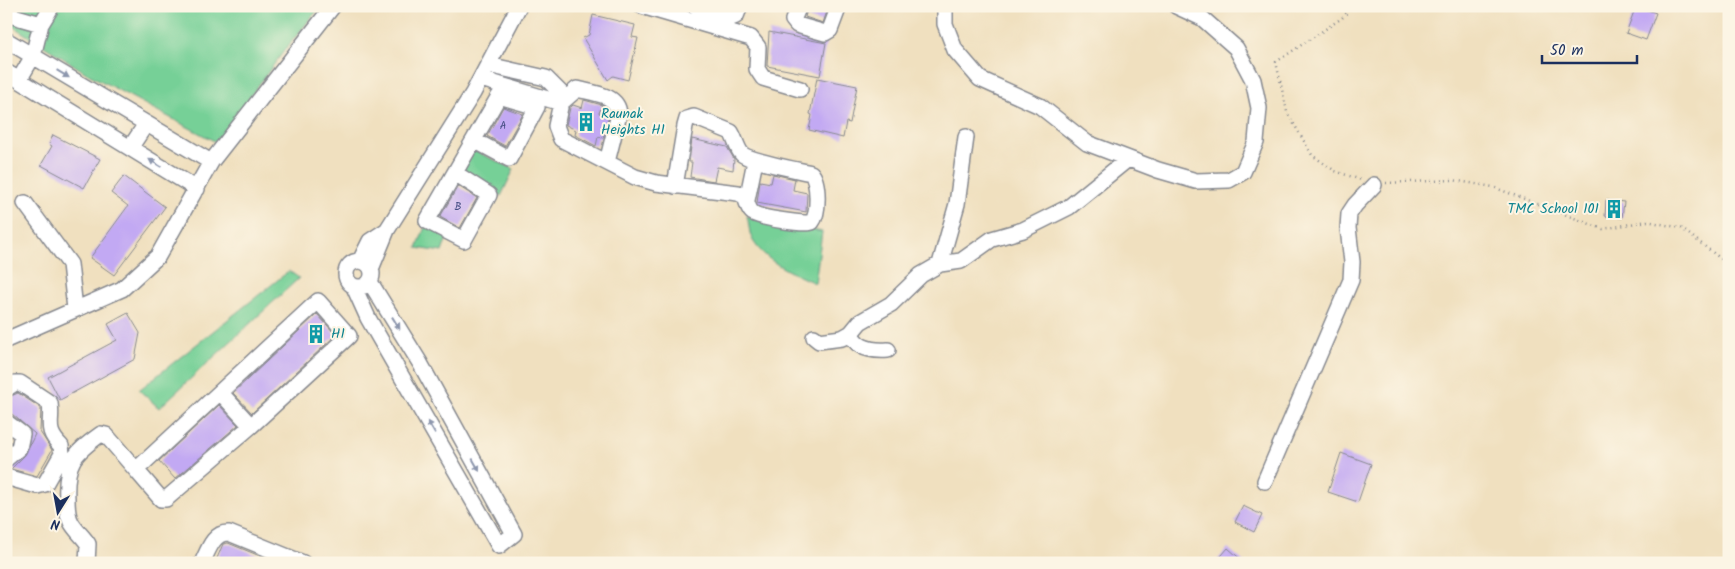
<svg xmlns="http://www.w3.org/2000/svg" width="1735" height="569" font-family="Kalam,sans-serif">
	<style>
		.green { fill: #76d097; stroke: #48807a }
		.building { fill: #c2a9f3 }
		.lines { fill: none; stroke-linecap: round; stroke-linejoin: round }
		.minor-casing { stroke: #86888e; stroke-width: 18 }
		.path { stroke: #86888e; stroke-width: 2.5; stroke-dasharray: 1 4; stroke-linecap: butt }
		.minor { stroke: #fff; stroke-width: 15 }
		.oneway { fill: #8d97ae }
		.labels { text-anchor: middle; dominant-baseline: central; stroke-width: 4; stroke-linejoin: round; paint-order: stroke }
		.number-label { font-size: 11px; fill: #454e83 }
		.culture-label { font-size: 14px; fill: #0d838f; stroke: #fcf5e5; text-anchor: start }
	</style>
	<rect width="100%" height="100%" fill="#fcf5e5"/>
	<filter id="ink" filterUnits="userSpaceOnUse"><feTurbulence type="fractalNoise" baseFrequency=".02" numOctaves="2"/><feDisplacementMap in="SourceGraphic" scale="10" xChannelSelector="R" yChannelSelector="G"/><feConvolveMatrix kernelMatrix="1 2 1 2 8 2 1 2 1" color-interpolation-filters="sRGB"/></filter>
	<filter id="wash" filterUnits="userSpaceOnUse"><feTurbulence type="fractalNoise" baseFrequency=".0096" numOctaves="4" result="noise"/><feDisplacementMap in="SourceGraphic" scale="20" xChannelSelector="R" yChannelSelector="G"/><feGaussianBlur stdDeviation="1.12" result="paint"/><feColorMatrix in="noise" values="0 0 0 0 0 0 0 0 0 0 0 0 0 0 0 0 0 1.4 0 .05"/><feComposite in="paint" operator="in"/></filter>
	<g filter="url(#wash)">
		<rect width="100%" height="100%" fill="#f0e0bf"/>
		<path class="green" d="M 6,6 L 321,6 L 284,51 L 216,142 L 88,74 L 6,22 Z
			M 473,150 L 514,169 L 501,196 L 462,171 Z
			M 747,216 L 822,232 L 815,283 C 792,273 765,262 752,239 C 749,233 749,223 747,216 Z
			M 425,227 L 448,235 L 442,252 L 417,248 Z
			M 289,271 L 299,278 L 159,408 L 139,390 Z"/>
		<g id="blocks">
			<path class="building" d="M 808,6 L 829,6 L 823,23 L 805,17 Z
				M 1636,6 L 1656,13 L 1646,40 L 1626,33 Z
				M 593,15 L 635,25 L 632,37 L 638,38 L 628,80 L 613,76 L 608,80 L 583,38 L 589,35 Z
				M 769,32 L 826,43 L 820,76 L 767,66 Z
				M 817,78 L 857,86 L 850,123 L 846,122 L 843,138 L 809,130 L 812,115 L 810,114 Z
				M 584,100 L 602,105 L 599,113 L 609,116 L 603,138 L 598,137 L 596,146 L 575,135 L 576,130 L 566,125 L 570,108 L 573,105 L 582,108 Z
				M 503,107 L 523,114 L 505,146 L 487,136 Z
				M 53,135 L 100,159 L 84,188 L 41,165 L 52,146 L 49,144 Z
				M 692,139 L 727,147 L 734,159 L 733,170 L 717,167 L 714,181 L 690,177 L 692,162 L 689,162 Z
				M 773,174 L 795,179 L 793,190 L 807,193 L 806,212 L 757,203 L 760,181 L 771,183 Z
				M 124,176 L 165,207 L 114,275 L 90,258 L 128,206 L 111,193 Z
				M 458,186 L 477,198 L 460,228 L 440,217 Z
				M 1606,200 L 1624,202 L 1622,218 L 1605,216 Z
				M 128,313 L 140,333 L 135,359 L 60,400 L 48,377 L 117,340 L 108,324 Z
				M 317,314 L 336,335 L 252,413 L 233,393 Z
				M 18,393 L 41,408 L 40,432 L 52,450 L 37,476 L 11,469 L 25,455 L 35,434 L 12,414 L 6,413 L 6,398 Z
				M 219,405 L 238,425 L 175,479 L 159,461 Z
				M 1341,453 L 1371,464 L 1358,502 L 1328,492 Z
				M 1243,506 L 1262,515 L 1254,532 L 1235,522 Z
				M 228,543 L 277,563 L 215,563 L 223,544 Z
				M 1228,548 L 1245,563 L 1215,563 Z"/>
		</g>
	</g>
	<g filter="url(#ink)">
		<use href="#blocks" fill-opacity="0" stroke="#86888e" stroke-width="1"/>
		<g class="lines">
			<g class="minor-casing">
				<path id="minor" d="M 642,6 L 751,38 L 758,47 L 757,69 L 763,78 L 800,89
					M 695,6 L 731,18 L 736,16 L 740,6
					M 799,6 L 793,20 L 797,25 L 825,33 L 830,30 L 839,6
					M 945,6 L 945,24 L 955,50 L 980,79 L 1040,106 L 1087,143 L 1158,170 L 1196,181 L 1229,180 L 1243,172 L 1256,142 L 1259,108 L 1253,80 L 1236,48 L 1202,18 L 1176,6
					M 6,14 L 41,24
					M 6,40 L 211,162
					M 488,65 L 546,78 L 566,98
					M 6,72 L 197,189
					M 481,79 L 561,103
					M 19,80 L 33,56 L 41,24 L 52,6
					M 130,148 L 146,124
					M 607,162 L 619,114 C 618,94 592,93 577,89 L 561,103 L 556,126 L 561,139 L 635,177 L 656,183 L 738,193 L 744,196 C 748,201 747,209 753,213 C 760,218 804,225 812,222 C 819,213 819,181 811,173 C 798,170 750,161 742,154 C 737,149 735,138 731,132 L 694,117 L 687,119 L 685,126 L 675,186
					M 455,173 L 489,195 L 464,240 L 427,221 L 499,96 L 537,107 L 509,159 L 474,140
					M 747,200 L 755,161
					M 25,203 L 70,264 L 75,309
					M346 274a13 13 0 1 1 26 0a13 13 0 1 1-26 0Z
					M 360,261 L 370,241 L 387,230
					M 940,264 L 957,204 L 966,137
					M 371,269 L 387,230 L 473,93 L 519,6
					M 354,287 L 368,318 L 499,546 L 514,534 L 420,363 L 370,282
					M 851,333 C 856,349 873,351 888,350
					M 814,337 L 819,341 L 842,338 L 851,333 L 860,322 L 891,304 L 921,275 L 940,264 L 961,261 L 992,239 L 1023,230 L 1069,207 L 1128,159
					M 6,340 L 122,289 L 158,256 L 211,162 L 333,6
					M 6,389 L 15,383 L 20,383 L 50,403 C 53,423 44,429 61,446 L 62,454 L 45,484 L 37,486 L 6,477
					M 220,392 L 251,426
					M 6,422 L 22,434 L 19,448 L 6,459
					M 1265,481 L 1351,280 L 1352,262 L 1348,228 L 1349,214 L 1355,205 L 1374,185
					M 87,563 L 88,544 C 83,536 75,530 71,522 C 67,515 67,507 67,499 C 65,463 73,454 101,434 L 106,435 L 136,470 L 318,301 L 349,336 L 251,426 L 166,499 L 161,499 L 136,470
					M 202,563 C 208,551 213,532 229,533 L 303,563"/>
			</g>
			<path class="path" d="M 1353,6 L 1342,18 L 1276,62 L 1287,112 L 1312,155 L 1335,171 L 1361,180
				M 1386,183 L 1453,180 L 1493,187 L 1603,229 L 1647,221 L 1681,228 L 1729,265"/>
			<use href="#minor" class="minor"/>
		</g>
		<defs><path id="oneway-solid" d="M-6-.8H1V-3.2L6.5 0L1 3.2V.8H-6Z" transform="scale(1.25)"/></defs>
		<g class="oneway">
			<use href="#oneway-solid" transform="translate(63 74) rotate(31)"/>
			<use href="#oneway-solid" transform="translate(155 163) rotate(-148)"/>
			<use href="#oneway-solid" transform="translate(396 323) rotate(58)"/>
			<use href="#oneway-solid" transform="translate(431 427) rotate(-120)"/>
			<use href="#oneway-solid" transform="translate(476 465) rotate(61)"/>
		</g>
	</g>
	<defs>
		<g id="building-bare" transform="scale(1.5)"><path d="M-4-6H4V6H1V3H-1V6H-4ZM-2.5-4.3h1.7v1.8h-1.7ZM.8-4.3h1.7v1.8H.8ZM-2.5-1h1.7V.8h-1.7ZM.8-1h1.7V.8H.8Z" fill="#0f9aa8" stroke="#fcf5e5" stroke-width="2.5" paint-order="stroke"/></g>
	</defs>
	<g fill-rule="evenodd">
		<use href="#building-bare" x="586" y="122"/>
		<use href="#building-bare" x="1614" y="209"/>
		<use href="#building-bare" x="316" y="334"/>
	</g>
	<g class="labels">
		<g class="number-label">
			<text x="503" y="126">A</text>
			<text x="458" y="207">B</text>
		</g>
		<g class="culture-label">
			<text x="601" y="114">Raunak<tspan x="601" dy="16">Heights H1</tspan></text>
			<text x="1599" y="209" text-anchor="end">TMC School 101</text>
			<text x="331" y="334">H1</text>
		</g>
	</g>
	<rect width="1735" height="569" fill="none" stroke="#fcf5e5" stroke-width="25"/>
	<g transform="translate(58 512) rotate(191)" stroke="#fcf5e5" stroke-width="4" paint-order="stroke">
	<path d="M0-4L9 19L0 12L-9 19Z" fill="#1b2f5e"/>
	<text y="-8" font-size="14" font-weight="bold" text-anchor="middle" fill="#1b2f5e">N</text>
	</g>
	<path d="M1542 55v8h95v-8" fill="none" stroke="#1b2f5e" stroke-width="2.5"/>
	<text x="1550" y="55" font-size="15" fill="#1b2f5e" stroke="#fcf5e5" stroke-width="4" paint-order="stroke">50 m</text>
</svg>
